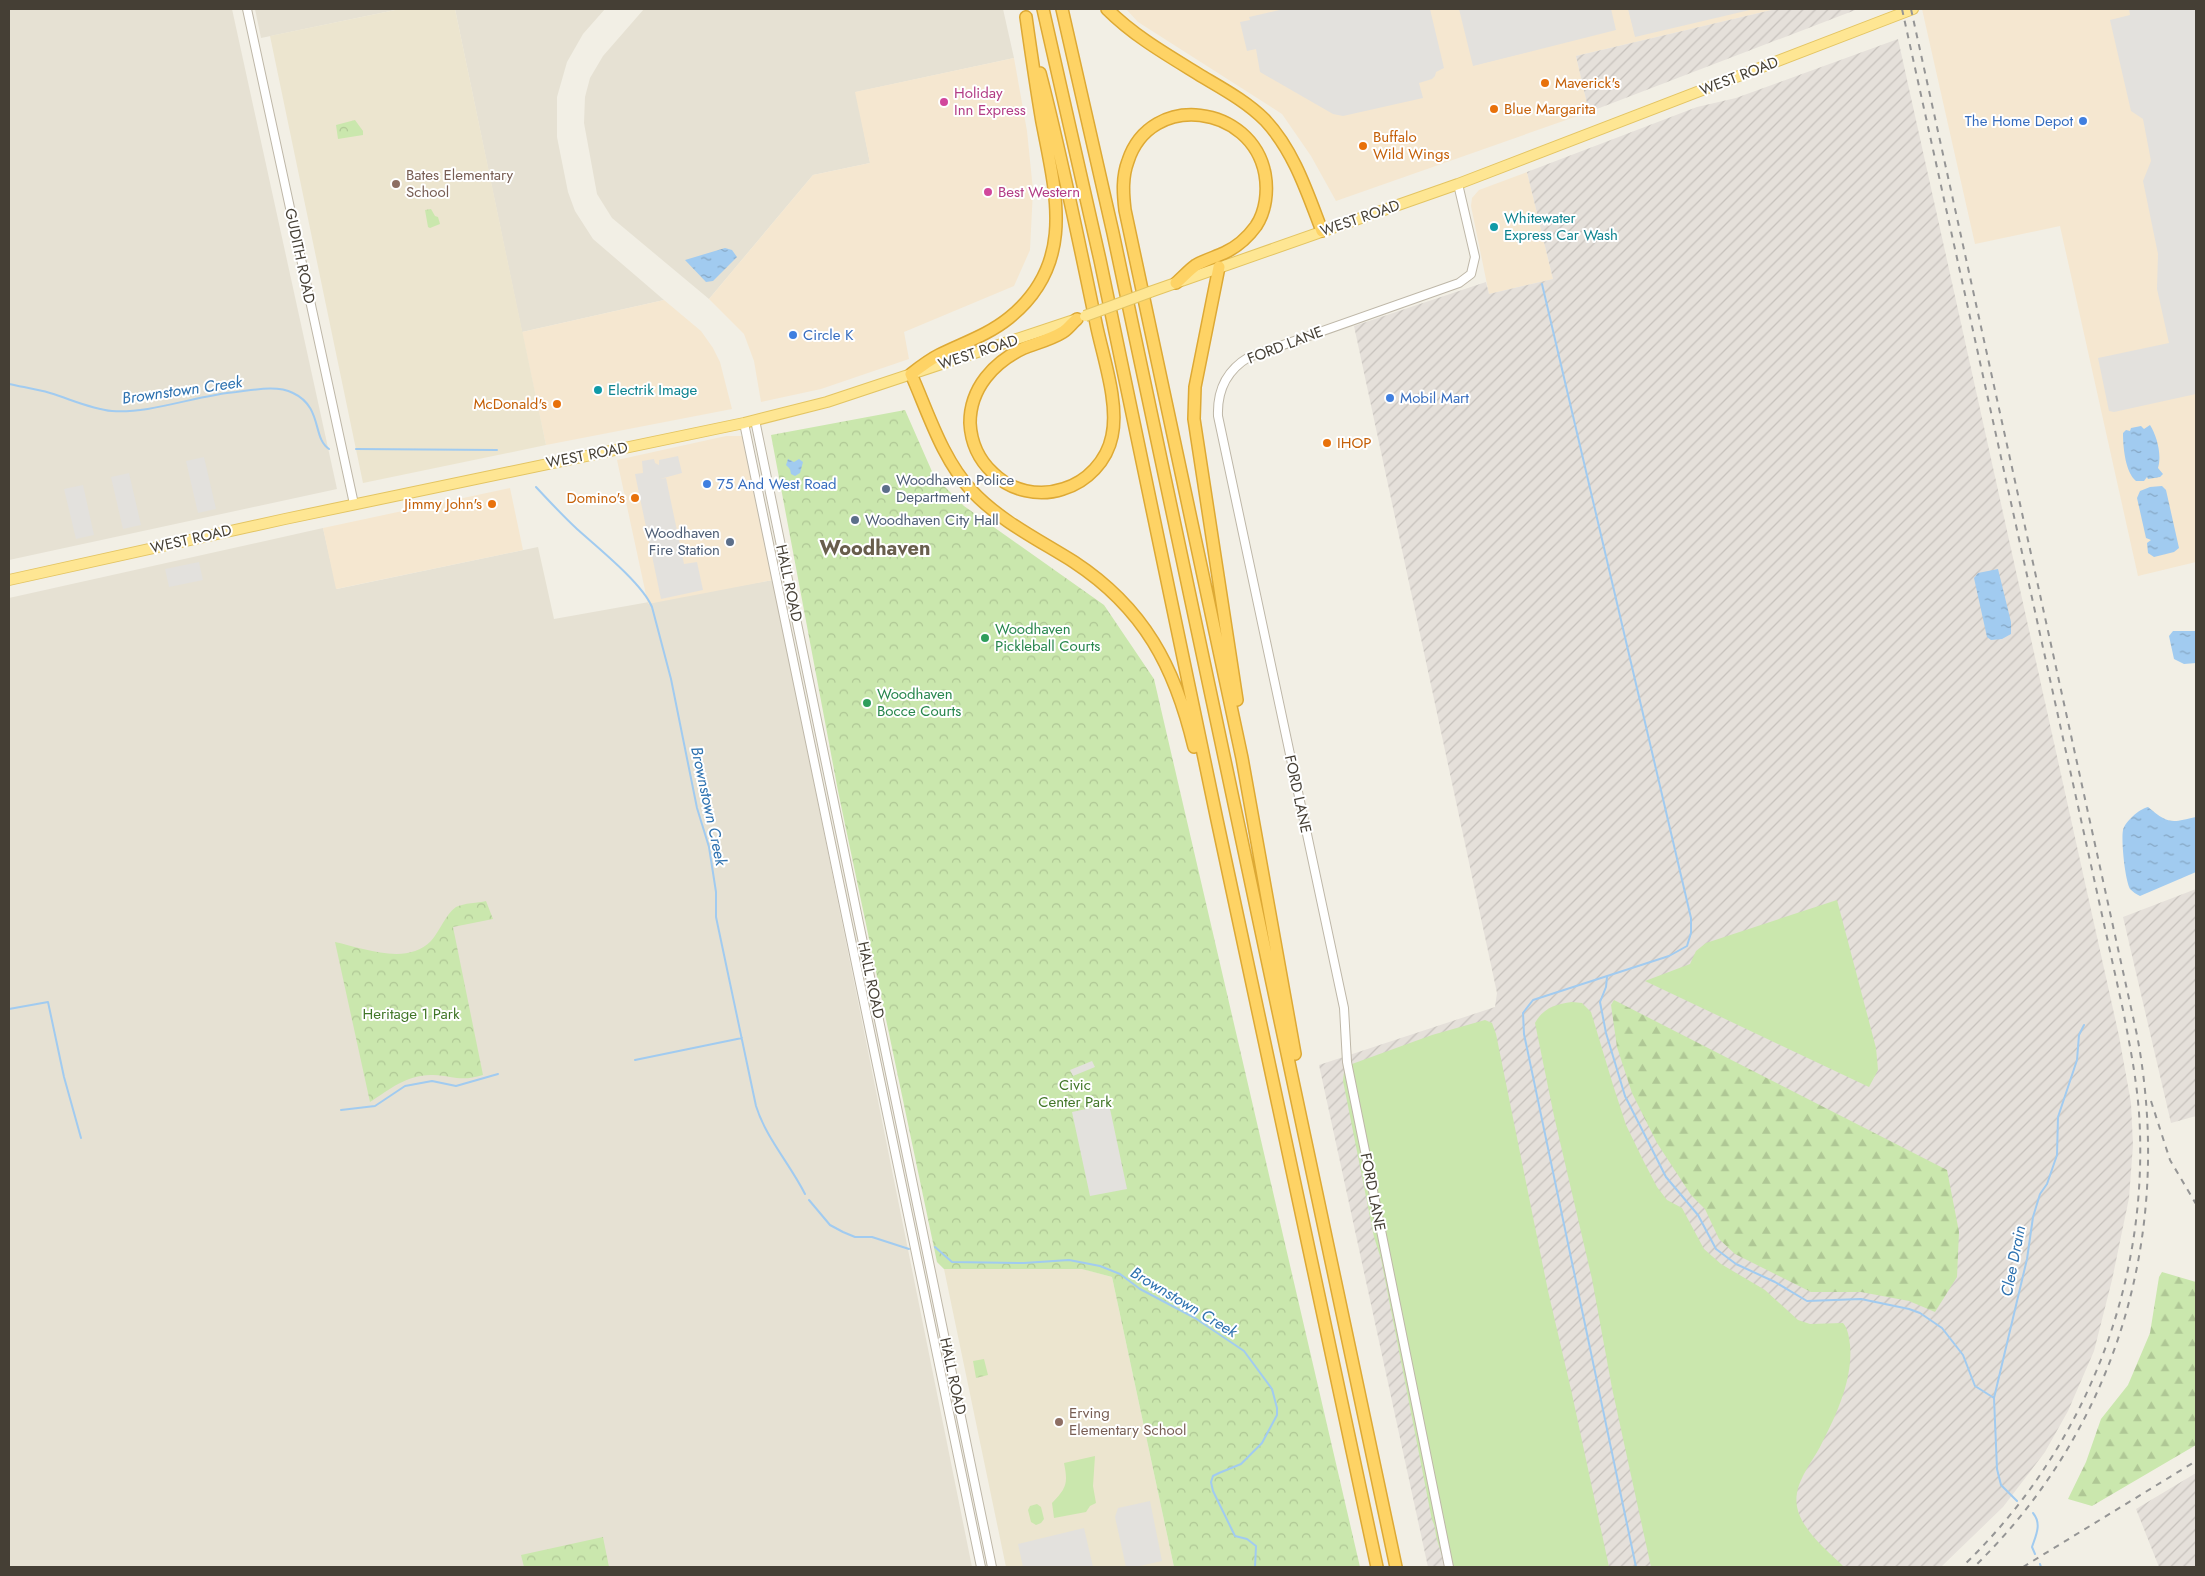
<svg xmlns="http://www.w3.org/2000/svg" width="2205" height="1576" font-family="Jost,sans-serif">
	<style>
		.residential { fill: #e6e1d3 }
		.commercial { fill: #f5e7d0 }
		.industrial { fill: url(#industrial-furrows) }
		.education { fill: #ece5cf }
		.grass { fill: #cae7ad }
		.forest { fill: url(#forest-firs) }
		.park { fill: url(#park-crowns) }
		.parking { fill: #e3e1dd }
		.water { fill: url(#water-ripples) }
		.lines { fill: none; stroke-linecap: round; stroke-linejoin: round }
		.stream { stroke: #a1cbf0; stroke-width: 2 }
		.minor-casing { stroke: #beb7a8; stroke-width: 10 }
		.major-casing { stroke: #e3c462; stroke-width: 12 }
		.highway-casing { stroke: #dda935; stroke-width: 14 }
		.minor { stroke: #fff; stroke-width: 8 }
		.major { stroke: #fee693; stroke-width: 10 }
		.highway { stroke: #fed365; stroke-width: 11 }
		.rail { stroke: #959595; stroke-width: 2; stroke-dasharray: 6 6; stroke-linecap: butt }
		.major-bridge-casing { stroke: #e3c462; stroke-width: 12; stroke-linecap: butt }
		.major-bridge { stroke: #fee693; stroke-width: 10 }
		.food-dot { fill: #e8710a; stroke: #fff; stroke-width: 2 }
		.hotel-dot { fill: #d1479c; stroke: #fff; stroke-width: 2 }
		.shop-dot { fill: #3f7fe0; stroke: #fff; stroke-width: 2 }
		.education-dot { fill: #8d6e63; stroke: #fff; stroke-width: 2 }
		.culture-dot { fill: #0f9aa8; stroke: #fff; stroke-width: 2 }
		.service-dot { fill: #5c6f8a; stroke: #fff; stroke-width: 2 }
		.leisure-dot { fill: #2e9e5b; stroke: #fff; stroke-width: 2 }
		.labels { text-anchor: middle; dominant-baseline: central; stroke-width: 4; stroke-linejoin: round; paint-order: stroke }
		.street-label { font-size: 15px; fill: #453f35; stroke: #fff }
		.food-label { font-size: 15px; fill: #c56008; stroke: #fff; text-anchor: start }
		.hotel-label { font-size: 15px; fill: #b23c85; stroke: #fff; text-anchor: start }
		.shop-label { font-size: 15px; fill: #366cbe; stroke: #fff; text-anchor: start }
		.education-label { font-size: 15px; fill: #785e54; stroke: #fff; text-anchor: start }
		.culture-label { font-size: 15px; fill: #0d838f; stroke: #fff; text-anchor: start }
		.service-label { font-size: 15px; fill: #4e5e75; stroke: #fff; text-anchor: start }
		.leisure-label { font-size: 15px; fill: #27864d; stroke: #fff; text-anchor: start }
		.park-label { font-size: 15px; fill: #417628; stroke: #fff }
		.water-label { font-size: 16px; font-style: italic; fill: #2e72b0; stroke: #fff }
		.district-label { font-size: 20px; font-weight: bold; fill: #685e4c; stroke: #fff }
	</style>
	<defs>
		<pattern id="industrial-furrows" width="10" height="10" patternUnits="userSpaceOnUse" patternTransform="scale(1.25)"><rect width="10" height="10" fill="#e5e0da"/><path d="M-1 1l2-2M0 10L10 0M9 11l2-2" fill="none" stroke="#c6c1bc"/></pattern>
		<pattern id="forest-firs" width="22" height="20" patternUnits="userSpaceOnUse" patternTransform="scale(1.25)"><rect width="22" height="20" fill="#cae7ad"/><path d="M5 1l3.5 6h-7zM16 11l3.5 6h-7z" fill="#afc795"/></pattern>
		<pattern id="park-crowns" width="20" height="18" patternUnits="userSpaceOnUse" patternTransform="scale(1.25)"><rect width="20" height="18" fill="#cae7ad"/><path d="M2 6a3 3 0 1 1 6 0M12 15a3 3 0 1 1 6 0" fill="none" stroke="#afc795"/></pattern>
		<pattern id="water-ripples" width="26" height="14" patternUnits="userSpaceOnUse" patternTransform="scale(1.25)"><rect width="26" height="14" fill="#a1cbf0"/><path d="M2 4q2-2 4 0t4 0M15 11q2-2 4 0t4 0" fill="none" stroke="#85a6c3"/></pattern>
	</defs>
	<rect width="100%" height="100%" fill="#f2efe5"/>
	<path class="residential" d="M 9,9 L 232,9 L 337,489 L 9,560 Z
		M 255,9 L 400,9 L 261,38 Z
		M 455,9 L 605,9 L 583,34 L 567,62 L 557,97 L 557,137 L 568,192 L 575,211 L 593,239 L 664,300 L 522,332 Z
		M 644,9 L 1003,9 L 1014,58 L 856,92 L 870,163 L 813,175 L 709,299 L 612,218 L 597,194 L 584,123 L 585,97 L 590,78 L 603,56 Z
		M 323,528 L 337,589 L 538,547 L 554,619 L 773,580 L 972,1567 L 9,1567 L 9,598 Z"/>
	<path class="commercial" d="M 1126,9 L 1776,9 L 1576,56 L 1589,112 L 1336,201 L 1311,156 L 1282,114 L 1138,22 Z
		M 1922,9 L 2196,9 L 2196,562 L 2138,576 L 2060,226 L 1975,244 Z
		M 1014,58 L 1027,131 L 1033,190 L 1030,250 L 1014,286 L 904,332 L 909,359 L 821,389 L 761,402 L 754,361 L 744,334 L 709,299 L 813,175 L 870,163 L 855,92 Z
		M 1527,172 L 1553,279 L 1489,294 L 1471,206 L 1472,198 L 1479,190 Z
		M 664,300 L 701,331 L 713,348 L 720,362 L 732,409 L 546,445 L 522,332 Z
		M 726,436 L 742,436 L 773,580 L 648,604 L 617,460 Z
		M 510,488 L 523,550 L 336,589 L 323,528 Z"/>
	<path class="industrial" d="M 1776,9 L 1858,9 L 1589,112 L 1576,56 Z
		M 1898,39 L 2119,1036 L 2131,1103 L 2133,1145 L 2129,1198 L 2112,1280 L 2094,1351 L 2068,1411 L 2045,1452 L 2003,1507 L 1941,1567 L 1428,1567 L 1319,1065 L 1495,1007 L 1497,993 L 1354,326 L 1486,282 L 1489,294 L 1553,279 L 1527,172 L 1697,107 L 1736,98 Z
		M 2196,889 L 2196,1116 L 2171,1123 L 2123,917 Z
		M 2196,1473 L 2196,1567 L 2159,1567 L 2136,1509 Z"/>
	<path class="education" d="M 400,9 L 455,9 L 546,445 L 363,483 L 270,36 Z
		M 944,1269 L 1083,1269 L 1112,1277 L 1174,1567 L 1006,1567 Z"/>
	<path class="grass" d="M 1837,900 L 1876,1048 L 1878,1070 L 1869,1087 L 1645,981 L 1690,964 L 1696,951 L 1706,943 Z
		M 1572,1002 L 1582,1003 L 1591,1012 L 1613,1085 L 1626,1125 L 1643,1160 L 1657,1187 L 1667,1200 L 1682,1208 L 1704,1249 L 1721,1264 L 1765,1290 L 1798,1320 L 1810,1324 L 1843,1323 C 1848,1329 1849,1337 1850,1345 C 1853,1380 1836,1416 1820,1447 C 1810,1465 1793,1485 1797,1507 C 1802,1531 1828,1551 1844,1567 L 1651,1567 L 1612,1388 L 1592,1279 L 1554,1116 L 1535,1023 C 1543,1008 1556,1004 1572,1002 Z
		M 1485,1020 L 1492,1023 L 1496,1034 L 1548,1291 L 1572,1394 L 1609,1567 L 1445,1567 C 1443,1558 1440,1549 1437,1540 C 1435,1533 1436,1527 1432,1520 L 1381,1259 L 1374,1237 L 1343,1081 L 1344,1072 L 1352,1064 L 1432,1035 Z
		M 1095,1456 L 1093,1486 L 1096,1503 L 1090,1506 L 1086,1512 L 1054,1518 L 1052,1503 C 1067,1488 1068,1483 1064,1463 Z
		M 1037,1504 L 1041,1507 L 1044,1519 L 1041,1523 L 1036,1525 L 1031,1522 L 1028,1510 L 1030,1506 Z"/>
	<path class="forest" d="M 1614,1000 L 1947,1170 L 1959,1232 L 1957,1277 L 1935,1312 L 1909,1301 L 1861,1292 L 1811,1292 L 1735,1254 L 1719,1239 L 1705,1209 L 1691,1195 L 1657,1143 L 1632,1093 L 1617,1047 L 1611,1005 Z
		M 2162,1272 L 2196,1282 L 2196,1445 L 2092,1506 L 2068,1499 L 2086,1462 L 2101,1419 L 2128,1385 L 2150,1333 L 2159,1277 Z"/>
	<path class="park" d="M 355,120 L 363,131 L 363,135 L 338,139 L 336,125 Z
		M 431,209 L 435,216 L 438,217 L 440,224 L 430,228 L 428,227 L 425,210 Z
		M 905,410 L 934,476 L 964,506 L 1104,605 L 1154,679 L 1360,1567 L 1174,1567 L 1112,1277 L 1082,1269 L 944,1269 L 937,1262 L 838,791 L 771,435 Z
		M 486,901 L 493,919 L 453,927 L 483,1075 C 461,1082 454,1076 433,1075 C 408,1074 390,1089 370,1102 L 335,942 C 363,948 407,966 431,941 C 440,931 445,915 456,907 C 464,903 478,903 486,901 Z
		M 984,1359 L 988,1375 L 976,1378 L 973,1361 Z
		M 603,1537 L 609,1567 L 524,1567 L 521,1555 Z"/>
	<path class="parking" d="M 1284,9 L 1430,9 L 1444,68 L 1436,72 L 1435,76 L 1432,79 L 1419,83 L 1423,98 L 1343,116 L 1333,114 L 1260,72 L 1256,49 L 1247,51 L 1240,22 L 1250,20 L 1249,17 Z
		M 1459,9 L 1611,9 L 1616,30 L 1473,66 Z
		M 1628,9 L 1754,9 L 1635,37 Z
		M 2129,9 L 2196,9 L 2196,394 L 2114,412 L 2109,411 L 2098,358 L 2169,343 L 2157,289 L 2158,254 L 2143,181 L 2151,161 L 2143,119 L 2131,111 L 2110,20 L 2130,15 Z
		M 678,456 L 682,473 L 660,479 L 666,478 L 684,564 L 697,562 L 703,590 L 661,599 L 635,474 L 643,473 L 642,461 L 654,459 L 655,463 L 659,465 L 659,460 Z
		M 204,457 L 216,509 L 198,513 L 186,461 Z
		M 129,473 L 141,525 L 123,529 L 111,477 Z
		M 83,485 L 94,535 L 76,539 L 64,489 Z
		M 199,562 L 203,580 L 169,587 L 165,569 Z
		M 1092,1061 L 1095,1067 L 1073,1076 L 1070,1070 Z
		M 1109,1104 L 1127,1189 L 1090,1196 L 1072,1112 Z
		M 1150,1501 L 1162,1561 L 1135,1567 L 1126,1567 L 1115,1517 L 1118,1508 Z
		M 1084,1528 L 1093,1567 L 1023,1567 L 1018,1544 Z"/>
	<path class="water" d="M 725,248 L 732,250 L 737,257 L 713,281 L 706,282 L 685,260 Z
		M 2150,425 C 2157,436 2162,455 2158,468 L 2163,474 L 2160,477 L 2148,479 L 2147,477 L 2144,481 L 2136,481 C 2125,472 2123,446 2123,433 L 2126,430 L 2130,431 L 2131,428 L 2141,426 L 2144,429 Z
		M 788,459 L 794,462 L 799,459 L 803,462 L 800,473 L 795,476 L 791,474 L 790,469 L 786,465 Z
		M 2162,486 L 2166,490 L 2179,548 L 2174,552 L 2154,557 L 2148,553 L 2147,543 L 2151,540 L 2146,538 L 2137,498 L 2140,491 L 2150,487 Z
		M 1998,569 L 2011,622 L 2011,634 L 2002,639 L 1991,640 L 1987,637 L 1974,578 L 1978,573 Z
		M 2173,631 L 2196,631 L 2196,663 L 2184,664 L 2174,659 L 2169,636 Z
		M 2148,807 C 2168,824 2171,823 2196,817 L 2196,872 L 2140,896 C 2136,894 2133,892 2130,889 C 2125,880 2121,841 2123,830 C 2125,822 2139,809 2148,807 Z"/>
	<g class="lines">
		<path class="stream" d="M 1542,284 L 1691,918 L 1691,933 L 1687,946 L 1669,956 L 1533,1000 L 1523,1013 L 1524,1034 L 1636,1567
			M 9,384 C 22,387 36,389 50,393 C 70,399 91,409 112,411 C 150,414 198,395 236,392 C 254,390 277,385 293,393 C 323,407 312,438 329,449
			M 356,449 L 497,450
			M 536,487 C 549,501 562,515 577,529 C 597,547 642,583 652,607 L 671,679 L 697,808 L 709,847 L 716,892 L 716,917 L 756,1106 C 766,1138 790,1164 805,1194
			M 1607,977 L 1606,987 L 1600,1002 L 1606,1033 L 1625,1096 L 1666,1177 L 1698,1215 L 1716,1249 L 1736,1264 L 1775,1282 L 1807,1301 L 1861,1299 L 1909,1309 L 1920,1313 L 1942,1328 L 1963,1355 L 1975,1386 L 1994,1398
			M 9,1009 L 48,1002 L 64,1077 L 81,1138
			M 635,1060 L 742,1038
			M 341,1110 L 375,1106 L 405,1086 L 432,1081 L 456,1086 L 498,1074
			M 809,1200 L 830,1225 L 843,1232 L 855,1237 L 872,1237 L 909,1249
			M 935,1247 L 952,1262 L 1024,1263 L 1069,1260 L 1100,1266 L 1120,1274 L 1140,1289 L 1195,1318 L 1244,1351 L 1272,1389 L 1277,1408 L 1277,1415 L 1262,1443 L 1241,1464 L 1219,1473 L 1213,1476 L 1211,1482 L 1213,1491 L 1235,1536 L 1247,1539 L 1256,1546 L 1255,1567
			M 2017,1501 L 2001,1485 L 1997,1469 L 1994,1398 L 2027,1259 L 2033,1217 L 2040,1194 L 2047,1184 L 2057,1155 L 2058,1117 L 2077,1060 L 2079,1035 L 2084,1025
			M 2033,1513 C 2042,1524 2036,1535 2032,1547 L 2035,1554
			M 2040,1564 L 2041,1567"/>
		<g class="minor-casing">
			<path id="minor" d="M 247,9 L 354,504
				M 755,420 L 992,1567
				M 744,423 L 981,1567
				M 1449,1567 L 1347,1062 L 1344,1008 L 1218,416 C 1217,390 1227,370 1249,357 L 1459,283 L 1471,274 L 1475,257 L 1458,184"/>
		</g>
		<g class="major-casing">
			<path id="major" d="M 1150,292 L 1458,184 L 1913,9
				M 9,580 L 285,519 L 744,423 L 827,402 L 1077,319"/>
		</g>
		<g class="highway-casing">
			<path id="highway" d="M 1043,9 L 1100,260 L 1217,820 L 1377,1567
				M 1062,9 L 1113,233 L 1396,1567
				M 1107,9 C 1135,37 1169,56 1203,77 C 1225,90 1247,102 1265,120 C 1294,151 1307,192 1322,231
				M 1026,17 C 1031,52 1036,87 1042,122 C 1056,194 1076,264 1009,318 C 988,335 963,343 939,355 C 929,360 920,367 911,374 C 928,412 942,459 972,491 C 1000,521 1039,540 1074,562 C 1144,608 1175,667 1194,747
				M 1040,73 C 1062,157 1079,243 1097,328 C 1104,360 1119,404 1112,436 C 1107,461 1087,482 1063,489 C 1039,497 1011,491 993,473 C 979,460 971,442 970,423 C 970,388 994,362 1024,348 C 1037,343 1052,339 1063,332 C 1068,329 1072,323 1077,319
				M 1219,267 L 1195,387 L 1194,419 L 1237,700
				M 1176,283 C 1183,277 1189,270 1196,265 C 1205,260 1215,257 1224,253 C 1237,247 1248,237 1256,226 C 1266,211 1268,191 1265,174 C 1252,105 1151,91 1128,161 C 1122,177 1123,193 1125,210 L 1242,758 L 1295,1054"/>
		</g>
		<use href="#minor" class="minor"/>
		<use href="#major" class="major"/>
		<use href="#highway" class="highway"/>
		<path class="rail" d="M 1902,9 L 2123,1010 C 2131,1051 2139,1091 2140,1133 C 2145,1297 2080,1454 1962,1567
			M 1911,9 L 2137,1035 C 2174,1231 2118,1427 1974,1567
			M 2151,1101 L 2170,1160 L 2196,1204
			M 2023,1567 L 2196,1461"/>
		<g class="major-bridge-casing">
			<path id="major-bridge" d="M 1085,316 L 1150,292"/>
		</g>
		<use href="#major-bridge" class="major-bridge"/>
	</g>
	<g class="food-dot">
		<circle cx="1545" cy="83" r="5"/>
		<circle cx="1494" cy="109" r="5"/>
		<circle cx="1363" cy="146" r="5"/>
		<circle cx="557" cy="404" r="5"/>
		<circle cx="1327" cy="443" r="5"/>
		<circle cx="635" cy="498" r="5"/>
		<circle cx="492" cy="504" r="5"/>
	</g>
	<g class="hotel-dot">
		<circle cx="944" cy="102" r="5"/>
		<circle cx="988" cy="192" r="5"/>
	</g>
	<g class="shop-dot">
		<circle cx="2083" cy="121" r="5"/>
		<circle cx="793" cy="335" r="5"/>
		<circle cx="1390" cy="398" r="5"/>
		<circle cx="707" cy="484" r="5"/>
	</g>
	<g class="education-dot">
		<circle cx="396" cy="184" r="5"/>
		<circle cx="1059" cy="1422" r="5"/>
	</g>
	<g class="culture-dot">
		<circle cx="1494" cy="227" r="5"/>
		<circle cx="598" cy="390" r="5"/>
	</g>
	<g class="service-dot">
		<circle cx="886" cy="489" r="5"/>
		<circle cx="855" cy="520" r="5"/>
		<circle cx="730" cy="542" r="5"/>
	</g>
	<g class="leisure-dot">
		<circle cx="985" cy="638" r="5"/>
		<circle cx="867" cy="703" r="5"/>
	</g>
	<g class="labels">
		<g class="street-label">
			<text transform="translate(1739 76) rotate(-21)">WEST ROAD</text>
			<text transform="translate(1360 218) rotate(-19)">WEST ROAD</text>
			<text transform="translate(300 256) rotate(78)">GUDITH ROAD</text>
			<text transform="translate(1285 345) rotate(-21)">FORD LANE</text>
			<text transform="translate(978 352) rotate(-18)">WEST ROAD</text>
			<text transform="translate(587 455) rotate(-11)">WEST ROAD</text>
			<text transform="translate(191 539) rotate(-13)">WEST ROAD</text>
			<text transform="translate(789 583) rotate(78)">HALL ROAD</text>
			<text transform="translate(1298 794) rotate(78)">FORD LANE</text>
			<text transform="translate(871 980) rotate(78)">HALL ROAD</text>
			<text transform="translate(1373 1192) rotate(79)">FORD LANE</text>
			<text transform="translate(953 1376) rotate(78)">HALL ROAD</text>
		</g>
		<g class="food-label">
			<text x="1555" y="83">Maverick's</text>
			<text x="1504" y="109">Blue Margarita</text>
			<text x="1373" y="137">Buffalo<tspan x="1373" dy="17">Wild Wings</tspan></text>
			<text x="547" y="404" text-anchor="end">McDonald's</text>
			<text x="1337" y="443">IHOP</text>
			<text x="625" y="498" text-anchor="end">Domino's</text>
			<text x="482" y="504" text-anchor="end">Jimmy John's</text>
		</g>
		<g class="hotel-label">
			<text x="954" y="93">Holiday<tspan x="954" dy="17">Inn Express</tspan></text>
			<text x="998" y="192">Best Western</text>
		</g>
		<g class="shop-label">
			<text x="2073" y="121" text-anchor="end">The Home Depot</text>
			<text x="803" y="335">Circle K</text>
			<text x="1400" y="398">Mobil Mart</text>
			<text x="717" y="484">75 And West Road</text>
		</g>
		<g class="education-label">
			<text x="406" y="175">Bates Elementary<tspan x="406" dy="17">School</tspan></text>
			<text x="1069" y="1413">Erving<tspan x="1069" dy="17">Elementary School</tspan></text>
		</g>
		<g class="culture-label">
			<text x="1504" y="218">Whitewater<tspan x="1504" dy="17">Express Car Wash</tspan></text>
			<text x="608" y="390">Electrik Image</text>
		</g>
		<g class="service-label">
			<text x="896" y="480">Woodhaven Police<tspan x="896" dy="17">Department</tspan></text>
			<text x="865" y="520">Woodhaven City Hall</text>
			<text x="720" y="533" text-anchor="end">Woodhaven<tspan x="720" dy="17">Fire Station</tspan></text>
		</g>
		<g class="leisure-label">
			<text x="995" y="629">Woodhaven<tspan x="995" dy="17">Pickleball Courts</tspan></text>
			<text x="877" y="694">Woodhaven<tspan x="877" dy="17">Bocce Courts</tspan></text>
		</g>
		<g class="park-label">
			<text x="411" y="1014">Heritage 1 Park</text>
			<text x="1075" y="1085">Civic<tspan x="1075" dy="17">Center Park</tspan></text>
		</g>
		<g class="water-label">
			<text transform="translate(182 390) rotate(-8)">Brownstown Creek</text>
			<text transform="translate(709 806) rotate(78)">Brownstown Creek</text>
			<text transform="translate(2013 1261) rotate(-79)">Clee Drain</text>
			<text transform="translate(1184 1302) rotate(31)">Brownstown Creek</text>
		</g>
		<g class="district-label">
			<text x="875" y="548">Woodhaven</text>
		</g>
	</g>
	<rect width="2205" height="1576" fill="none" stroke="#453f35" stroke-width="20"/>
</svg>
